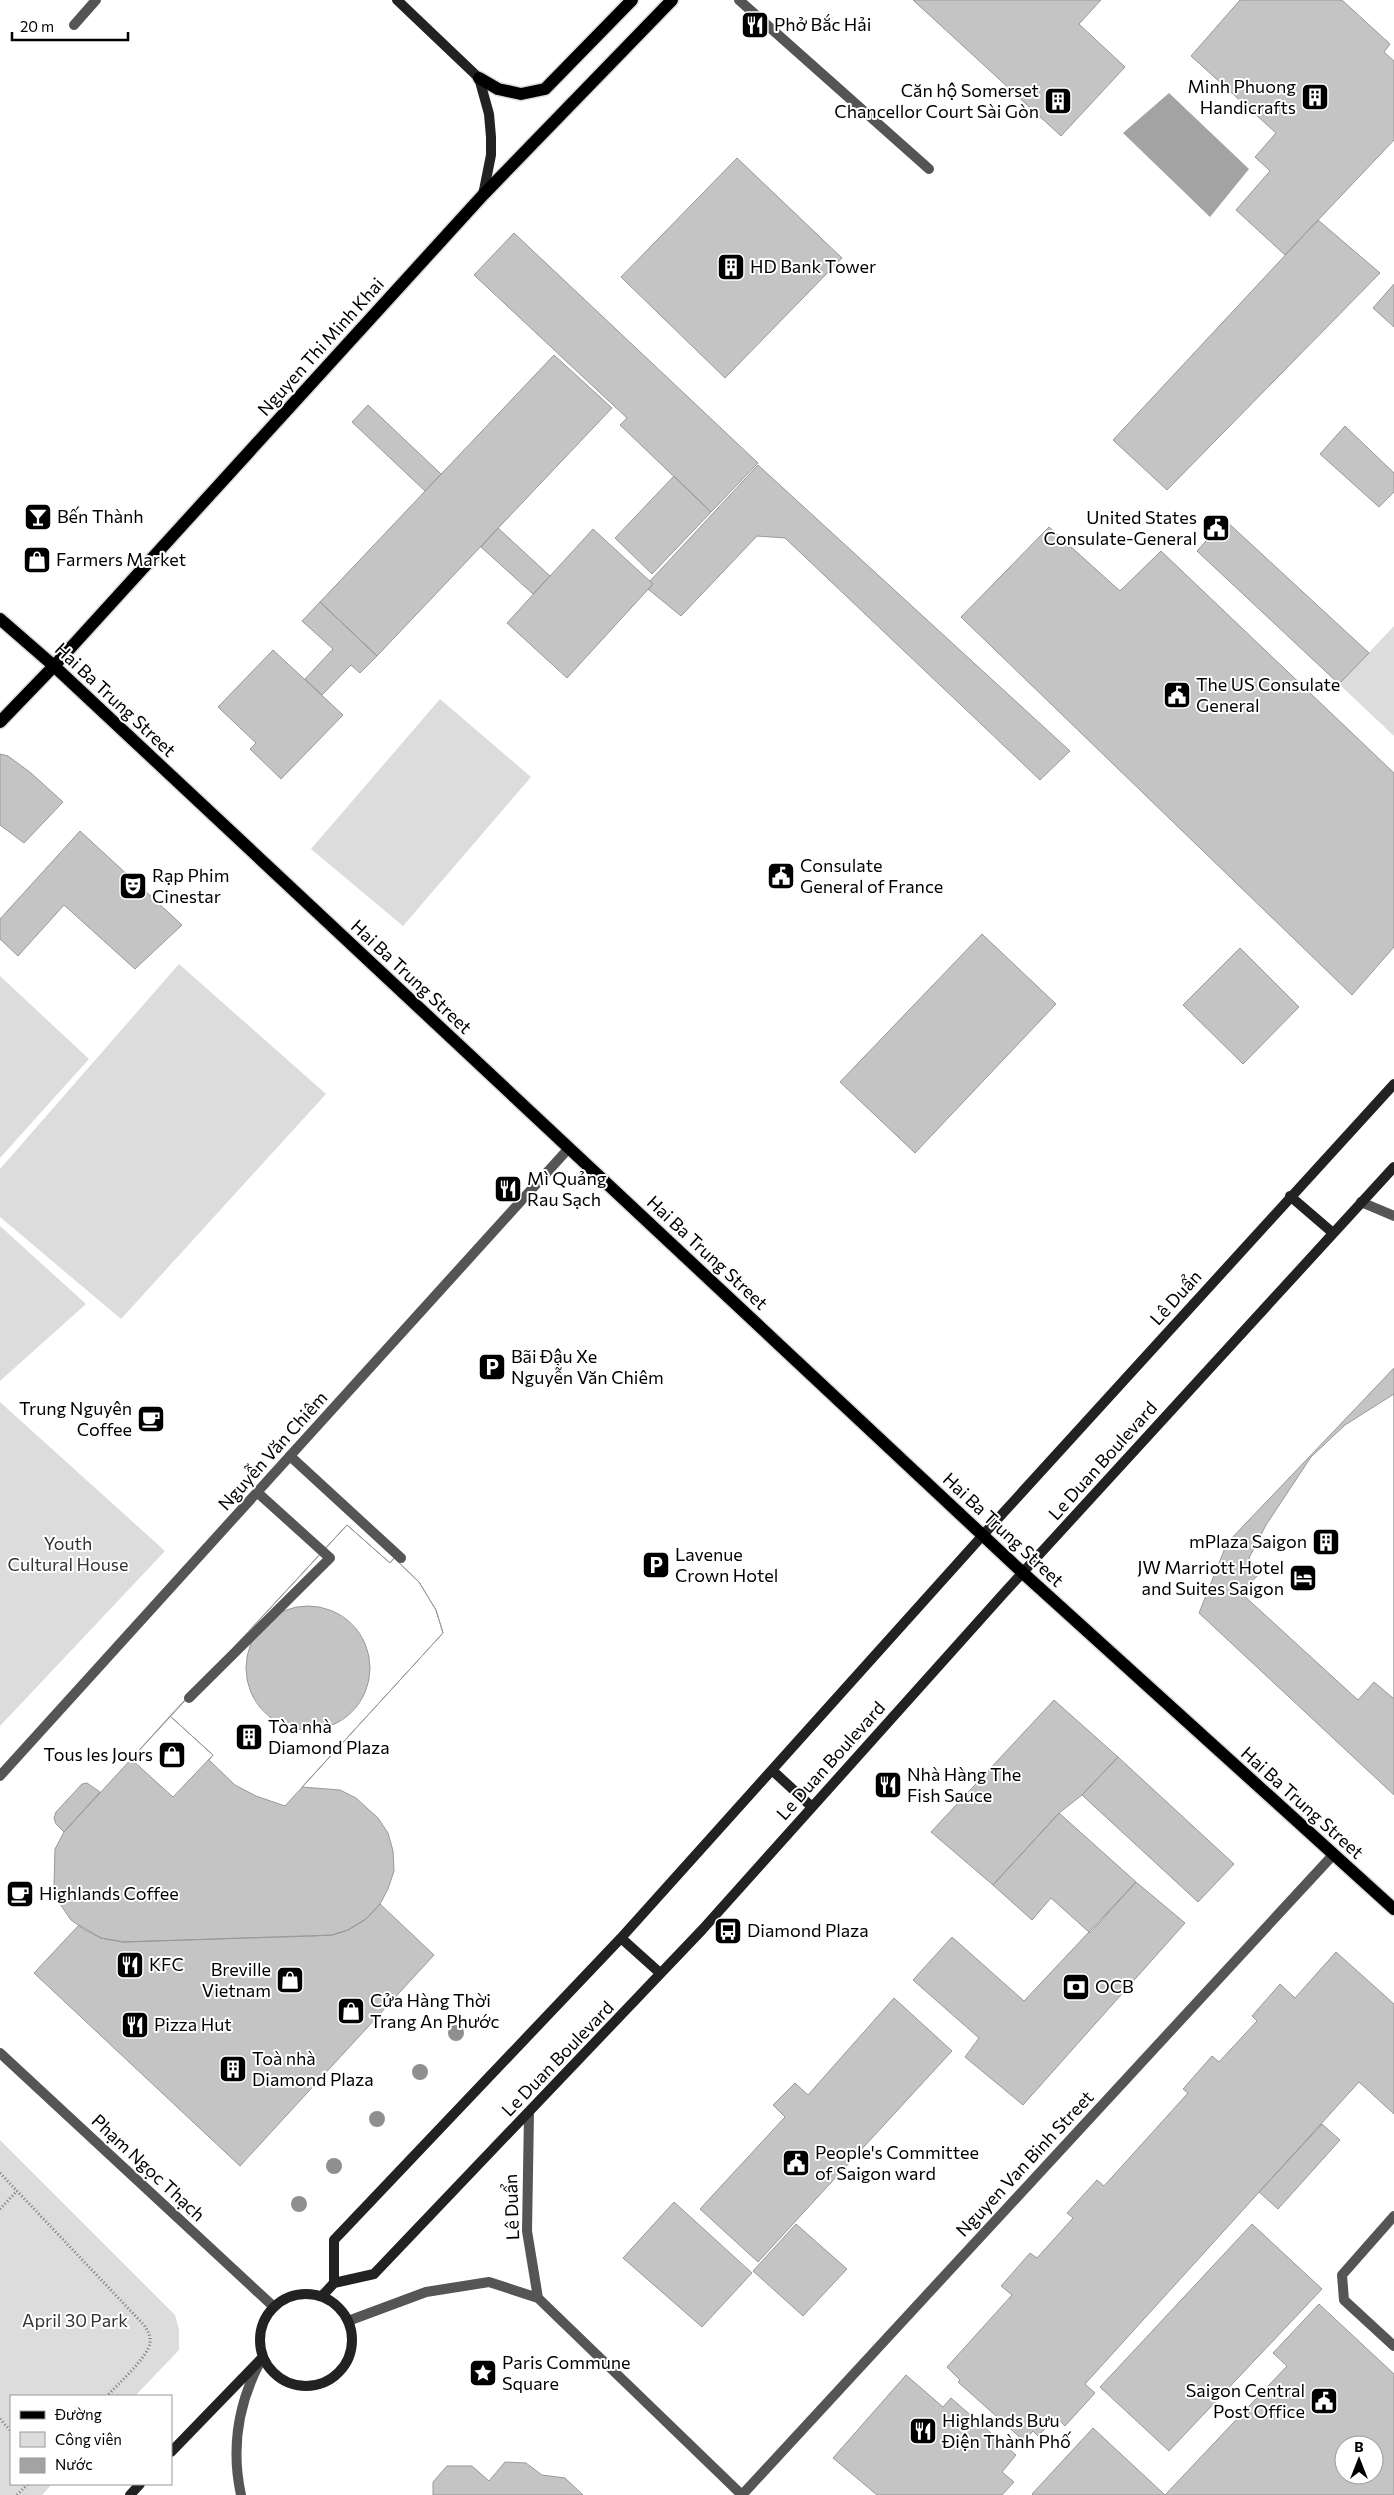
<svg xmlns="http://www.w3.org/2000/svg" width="1394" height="2495" font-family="Commissioner,sans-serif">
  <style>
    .green { fill: #dcdcdc }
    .water { fill: #a3a3a3 }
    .building { fill: #c4c4c4; stroke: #999; fill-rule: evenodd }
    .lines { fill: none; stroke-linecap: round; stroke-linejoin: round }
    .primary-casing { stroke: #dbdbdb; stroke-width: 15 }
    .path { stroke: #777; stroke-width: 3; stroke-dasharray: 1 2.5; stroke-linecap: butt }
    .service { stroke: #555; stroke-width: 10 }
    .pedestrian { stroke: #555; stroke-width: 10 }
    .minor { stroke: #555; stroke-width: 10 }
    .tertiary { stroke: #555; stroke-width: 10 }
    .secondary { stroke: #222; stroke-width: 10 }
    .primary { stroke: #000; stroke-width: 12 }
    .tree { fill: #8f8f8f }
    .labels { text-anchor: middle; stroke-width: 4; stroke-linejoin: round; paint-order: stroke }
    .poi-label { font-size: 18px; fill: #000; stroke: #fff; text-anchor: start }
    .street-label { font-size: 18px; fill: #000; stroke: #fff }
    .park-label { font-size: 18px; fill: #333; stroke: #fff }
  </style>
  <rect width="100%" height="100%" fill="#fff"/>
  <path class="green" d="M1394 626V736L1339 684Z
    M440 699 531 777 403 926 311 849Z
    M179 964 326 1094 121 1319 0 1217V1169Z
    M0 976 89 1059 0 1158Z
    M0 1226 86 1304 0 1381Z
    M0 1402 165 1551 0 1726Z
    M0 2140 175 2315 179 2329V2350L135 2396H11V2484H52L42 2495H0Z"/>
  <path class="water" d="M1169 93 1249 169 1210 217 1123 133Z"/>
  <path class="building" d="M913 0H1101L1079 24 1125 67 1061 136Z
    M1240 0H1342L1390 44 1384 52 1394 61V140L1285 255 1236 210 1270 171 1255 157 1276 133 1191 56Z
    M737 158 842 258 725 378 621 277Z
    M1318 220 1380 273 1167 490 1113 440Z
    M514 233 758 463 711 512 620 425 627 418 474 275Z
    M1394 284V327L1373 308Z
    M554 355 612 408 377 656 320 602Z
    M368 405 441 474 425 491 352 422Z
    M1345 426 1394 473V492L1379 507 1320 454Z
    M758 465 1070 751 1040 780 785 538 757 536 681 616 648 589 653 584 650 581Z
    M674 476 711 512 652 574 615 538Z
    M1225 520 1369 653 1339 684 1197 551Z
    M1049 527 1120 591 1161 551 1394 773V947L1352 995 961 617Z
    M498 528 550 576 533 594 481 547Z
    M593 529 653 584 567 678 507 623Z
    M320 602 377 656 360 673 351 665 322 695 305 679 333 649 302 621Z
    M273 650 343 715 281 779 250 749 256 743 218 707Z
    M0 754 8 756 31 773 63 802 24 843 0 825Z
    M80 831 182 925 135 969 64 905 18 956 0 939V919Z
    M982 934 1056 1004 915 1153 840 1082Z
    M1240 948 1299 1007 1243 1064 1183 1005Z
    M1394 1368V1795L1199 1613 1227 1543Z
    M1394 1394V1697L1393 1698 1374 1682 1358 1700 1241 1593 1259 1574 1249 1558 1266 1525 1311 1457 1345 1425Z
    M347 1525 390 1563 394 1558 419 1582 436 1610 443 1633 302 1787 340 1790 356 1798 378 1818 388 1833 393 1851 394 1871 388 1889 380 1904 366 1919 348 1930 332 1935 123 1942 101 1938 85 1930 71 1920 60 1904 54 1886 55 1849 64 1832Z
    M347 1525 390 1563 394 1558 419 1582 436 1610 443 1633 285 1806 256 1796 235 1785 209 1760 213 1755 170 1716Z
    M246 1668a62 62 0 1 1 124 0a62 62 0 1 1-124 0Z
    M1054 1700 1118 1757 1082 1795 1059 1813 993 1885 931 1832Z
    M170 1716 213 1755 173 1797 131 1759Z
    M1118 1757 1234 1864 1198 1902 1082 1795Z
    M87 1783 100 1792 64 1832 56 1824 54 1818 56 1812 82 1784Z
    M1059 1813 1136 1882 1090 1933 1051 1898 1032 1920 993 1885Z
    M1136 1882 1185 1923 1023 2105 965 2057 979 2038 913 1980 952 1937 1024 2001Z
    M380 1904 434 1955 240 2166 34 1973 79 1925 101 1938 123 1942 314 1936 332 1935 348 1930 366 1919Z
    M1336 1952 1394 2004V2114L1359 2082 1085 2384 1095 2393 1065 2426 1056 2417 1038 2436 1033 2431 1024 2441 958 2382 960 2380 947 2367 1012 2295 1001 2286 1030 2253 1037 2258 1073 2218 1067 2213 1097 2180 1104 2186 1188 2093 1183 2089 1212 2056 1219 2062 1257 2021 1252 2016 1280 1984 1295 1998Z
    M894 1998 952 2051 758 2262 700 2209 785 2117 773 2105 795 2083 808 2095Z
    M1322 2124 1340 2140 1278 2209 1259 2192Z
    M674 2202 752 2273 702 2327 623 2258Z
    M796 2224 847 2269 803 2316 753 2271Z
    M1252 2224 1322 2289 1169 2451 1100 2387Z
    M1319 2304 1394 2374V2495H1033L1032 2494 1093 2428 1165 2495 1287 2366 1273 2353ZM1344 2445H1374V2475H1344Z
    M906 2375 943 2407 951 2398 1016 2455 1002 2472 1014 2482 1002 2495H877L833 2458Z
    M505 2462 526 2463 542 2475 565 2478 583 2495H433V2482L447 2466H472L489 2481Z"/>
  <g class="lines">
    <g class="primary-casing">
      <path id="primary" d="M479 78 498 89 521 94 545 89 632 0
        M0 619 54 666 1023 1573 1394 1909
        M0 722 54 666 483 195 672 0"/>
    </g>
    <path class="path" d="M0 2173 144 2325C148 2331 151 2336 150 2343 148 2357 117 2385 107 2396
      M0 2209 17 2191
      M0 2419 11 2431
      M17 2495 28 2484"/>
    <path class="service" d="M739 0 929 169
      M74 25 96 0
      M1361 1202 1394 1216
      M290 1456 401 1558
      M189 1698 330 1558 258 1493
      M1394 2216 1342 2275 1344 2300 1394 2346"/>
    <path class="pedestrian" d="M742 2495 1333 1855"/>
    <path class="minor" d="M0 1776 569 1148"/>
    <path class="tertiary" d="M0 2053 274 2307
      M529 2113 527 2231 538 2298
      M348 2321 426 2292 489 2282 538 2298 742 2495
      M241 2495C231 2449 238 2404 260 2362"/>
    <path class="secondary" d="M397 0 479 78 489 114 491 137V155L483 195
      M1290 1196 1333 1233
      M773 1771 812 1807
      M621 1938 660 1973
      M334 2283V2240L621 1938 983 1535 1394 1084
      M260 2340a46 46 0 1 1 92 0a46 46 0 1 1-92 0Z
      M322 2296 334 2283 374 2274 702 1930 1004 1593 1394 1167
      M171 2452 263 2357
      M130 2495 140 2484"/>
    <use href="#primary" class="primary"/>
  </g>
  <g class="tree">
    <circle cx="456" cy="2033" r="8"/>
    <circle cx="420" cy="2072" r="8"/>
    <circle cx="377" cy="2119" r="8"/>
    <circle cx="334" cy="2166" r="8"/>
    <circle cx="299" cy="2204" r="8"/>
  </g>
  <defs>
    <g id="restaurant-square" transform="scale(1.4375)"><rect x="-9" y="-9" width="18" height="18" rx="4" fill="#000" stroke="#fff"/><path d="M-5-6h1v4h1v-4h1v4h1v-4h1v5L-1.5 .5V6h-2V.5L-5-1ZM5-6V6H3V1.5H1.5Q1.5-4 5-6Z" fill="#fff"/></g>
    <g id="building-square" transform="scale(1.4375)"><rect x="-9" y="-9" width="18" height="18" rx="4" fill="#000" stroke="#fff"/><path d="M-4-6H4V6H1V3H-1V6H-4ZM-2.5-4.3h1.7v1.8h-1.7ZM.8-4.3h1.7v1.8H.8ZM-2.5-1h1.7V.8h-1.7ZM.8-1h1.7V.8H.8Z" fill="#fff"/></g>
    <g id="bar-square" transform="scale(1.4375)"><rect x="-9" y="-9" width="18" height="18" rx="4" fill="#000" stroke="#fff"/><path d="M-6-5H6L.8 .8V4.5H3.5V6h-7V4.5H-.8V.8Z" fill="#fff"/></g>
    <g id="civic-square" transform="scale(1.4375)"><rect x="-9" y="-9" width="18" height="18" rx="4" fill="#000" stroke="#fff"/><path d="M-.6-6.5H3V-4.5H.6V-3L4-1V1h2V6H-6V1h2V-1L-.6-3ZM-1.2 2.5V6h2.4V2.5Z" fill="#fff"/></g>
    <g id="shop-square" transform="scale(1.4375)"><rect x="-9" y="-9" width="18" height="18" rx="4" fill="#000" stroke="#fff"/><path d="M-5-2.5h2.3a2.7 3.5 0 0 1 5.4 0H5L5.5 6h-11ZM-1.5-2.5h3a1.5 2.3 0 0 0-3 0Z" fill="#fff"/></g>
    <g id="theatre-square" transform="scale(1.4375)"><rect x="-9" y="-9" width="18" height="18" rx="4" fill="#000" stroke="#fff"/><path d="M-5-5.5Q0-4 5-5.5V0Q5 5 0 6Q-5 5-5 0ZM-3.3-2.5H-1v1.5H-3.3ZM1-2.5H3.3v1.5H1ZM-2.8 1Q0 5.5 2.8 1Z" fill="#fff"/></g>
    <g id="parking-square" transform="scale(1.4375)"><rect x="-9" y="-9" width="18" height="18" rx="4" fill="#000" stroke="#fff"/><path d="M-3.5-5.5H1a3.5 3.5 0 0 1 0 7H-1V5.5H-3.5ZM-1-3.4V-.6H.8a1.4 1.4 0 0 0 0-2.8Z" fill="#fff"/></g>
    <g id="cafe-square" transform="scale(1.4375)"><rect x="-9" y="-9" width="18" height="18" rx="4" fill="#000" stroke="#fff"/><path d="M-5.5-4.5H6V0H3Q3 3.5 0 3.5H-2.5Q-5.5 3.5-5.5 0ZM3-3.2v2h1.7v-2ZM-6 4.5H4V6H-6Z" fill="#fff"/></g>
    <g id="hotel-square" transform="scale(1.4375)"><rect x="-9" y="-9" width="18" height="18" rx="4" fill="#000" stroke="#fff"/><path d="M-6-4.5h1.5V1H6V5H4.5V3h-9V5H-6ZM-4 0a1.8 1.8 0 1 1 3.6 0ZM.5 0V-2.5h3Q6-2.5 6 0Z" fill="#fff"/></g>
    <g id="bus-square" transform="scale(1.4375)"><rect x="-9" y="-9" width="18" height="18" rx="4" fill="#000" stroke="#fff"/><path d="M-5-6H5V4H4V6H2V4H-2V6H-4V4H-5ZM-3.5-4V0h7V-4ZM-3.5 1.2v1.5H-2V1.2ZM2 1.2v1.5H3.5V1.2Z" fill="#fff"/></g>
    <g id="bank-square" transform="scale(1.4375)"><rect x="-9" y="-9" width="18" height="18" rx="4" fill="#000" stroke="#fff"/><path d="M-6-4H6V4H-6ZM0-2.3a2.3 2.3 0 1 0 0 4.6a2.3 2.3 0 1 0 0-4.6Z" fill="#fff"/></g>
    <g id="sight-square" transform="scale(1.4375)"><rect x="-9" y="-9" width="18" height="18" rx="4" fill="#000" stroke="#fff"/><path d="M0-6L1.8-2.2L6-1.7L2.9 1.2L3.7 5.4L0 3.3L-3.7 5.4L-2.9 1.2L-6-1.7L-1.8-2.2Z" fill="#fff"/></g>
  </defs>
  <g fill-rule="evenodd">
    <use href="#restaurant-square" x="755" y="25"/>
    <use href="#building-square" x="1315" y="97"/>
    <use href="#building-square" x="1058" y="101"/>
    <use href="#building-square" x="731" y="267"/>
    <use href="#bar-square" x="38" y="517"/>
    <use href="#civic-square" x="1216" y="528"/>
    <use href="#shop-square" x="37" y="560"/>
    <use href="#civic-square" x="1177" y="695"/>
    <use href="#civic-square" x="781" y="876"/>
    <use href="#theatre-square" x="133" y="886"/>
    <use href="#restaurant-square" x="508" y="1189"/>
    <use href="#parking-square" x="492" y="1367"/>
    <use href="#cafe-square" x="151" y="1419"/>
    <use href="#building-square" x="1326" y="1542"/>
    <use href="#parking-square" x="656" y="1565"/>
    <use href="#hotel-square" x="1303" y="1578"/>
    <use href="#building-square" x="249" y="1737"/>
    <use href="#shop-square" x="172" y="1755"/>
    <use href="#restaurant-square" x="888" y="1785"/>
    <use href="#cafe-square" x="20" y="1894"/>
    <use href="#bus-square" x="728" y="1931"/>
    <use href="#restaurant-square" x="130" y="1965"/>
    <use href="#shop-square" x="290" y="1980"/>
    <use href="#bank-square" x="1076" y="1987"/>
    <use href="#shop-square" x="351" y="2011"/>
    <use href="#restaurant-square" x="135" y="2025"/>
    <use href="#building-square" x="233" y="2069"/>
    <use href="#civic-square" x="796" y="2163"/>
    <use href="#sight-square" x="483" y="2373"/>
    <use href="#civic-square" x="1324" y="2401"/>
    <use href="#restaurant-square" x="923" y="2431"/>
  </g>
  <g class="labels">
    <g class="poi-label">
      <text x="774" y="31">Phở Bắc Hải</text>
      <text x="1296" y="93" text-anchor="end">Minh Phuong<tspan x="1296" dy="21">Handicrafts</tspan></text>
      <text x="1039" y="97" text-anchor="end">Căn hộ Somerset<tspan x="1039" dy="21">Chancellor Court Sài Gòn</tspan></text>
      <text x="750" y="273">HD Bank Tower</text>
      <text x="57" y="523">Bến Thành</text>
      <text x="1197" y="524" text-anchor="end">United States<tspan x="1197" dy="21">Consulate-General</tspan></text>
      <text x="56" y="566">Farmers Market</text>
      <text x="1196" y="691">The US Consulate<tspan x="1196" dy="21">General</tspan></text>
      <text x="800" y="872">Consulate<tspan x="800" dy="21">General of France</tspan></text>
      <text x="152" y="882">Rạp Phim<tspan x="152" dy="21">Cinestar</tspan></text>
      <text x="527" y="1185">Mì Quảng<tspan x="527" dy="21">Rau Sạch</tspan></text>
      <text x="511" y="1363">Bãi Đậu Xe<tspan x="511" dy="21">Nguyễn Văn Chiêm</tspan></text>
      <text x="132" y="1415" text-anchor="end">Trung Nguyên<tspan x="132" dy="21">Coffee</tspan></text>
      <text x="1307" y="1548" text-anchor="end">mPlaza Saigon</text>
      <text x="675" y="1561">Lavenue<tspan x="675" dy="21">Crown Hotel</tspan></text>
      <text x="1284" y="1574" text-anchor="end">JW Marriott Hotel<tspan x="1284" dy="21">and Suites Saigon</tspan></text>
      <text x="268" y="1733">Tòa nhà<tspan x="268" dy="21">Diamond Plaza</tspan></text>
      <text x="153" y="1761" text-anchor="end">Tous les Jours</text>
      <text x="907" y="1781">Nhà Hàng The<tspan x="907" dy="21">Fish Sauce</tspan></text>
      <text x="39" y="1900">Highlands Coffee</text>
      <text x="747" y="1937">Diamond Plaza</text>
      <text x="149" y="1971">KFC</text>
      <text x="271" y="1976" text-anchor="end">Breville<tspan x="271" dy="21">Vietnam</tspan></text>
      <text x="1095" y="1993">OCB</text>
      <text x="370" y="2007">Cửa Hàng Thời<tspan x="370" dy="21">Trang An Phước</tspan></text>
      <text x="154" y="2031">Pizza Hut</text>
      <text x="252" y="2065">Toà nhà<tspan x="252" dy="21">Diamond Plaza</tspan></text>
      <text x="815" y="2159">People's Committee<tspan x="815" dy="21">of Saigon ward</tspan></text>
      <text x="502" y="2369">Paris Commune<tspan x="502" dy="21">Square</tspan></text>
      <text x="1305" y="2397" text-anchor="end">Saigon Central<tspan x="1305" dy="21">Post Office</tspan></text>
      <text x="942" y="2427">Highlands Bưu<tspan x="942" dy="21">Điện Thành Phố</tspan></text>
    </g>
    <g class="street-label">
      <text transform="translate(321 347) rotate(-48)" y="6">Nguyen Thi Minh Khai</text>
      <text transform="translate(115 700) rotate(43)" y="6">Hai Ba Trung Street</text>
      <text transform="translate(411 977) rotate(43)" y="6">Hai Ba Trung Street</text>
      <text transform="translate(707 1253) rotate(43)" y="6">Hai Ba Trung Street</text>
      <text transform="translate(1176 1298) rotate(-48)" y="6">Lê Duẩn</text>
      <text transform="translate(273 1451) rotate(-48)" y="6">Nguyễn Văn Chiêm</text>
      <text transform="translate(1103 1461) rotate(-48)" y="6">Le Duan Boulevard</text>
      <text transform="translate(1003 1530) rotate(43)" y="6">Hai Ba Trung Street</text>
      <text transform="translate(831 1761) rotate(-48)" y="6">Le Duan Boulevard</text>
      <text transform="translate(1302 1803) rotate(42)" y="6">Hai Ba Trung Street</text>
      <text transform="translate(558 2059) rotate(-46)" y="6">Le Duan Boulevard</text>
      <text transform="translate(1025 2164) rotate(-47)" y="6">Nguyen Van Binh Street</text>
      <text transform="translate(148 2168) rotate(43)" y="6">Phạm Ngọc Thạch</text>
      <text transform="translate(512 2207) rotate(-92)" y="6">Lê Duẩn</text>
    </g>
    <g class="park-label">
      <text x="68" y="1550">Youth<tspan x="68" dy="21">Cultural House</tspan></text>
      <text x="75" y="2327">April 30 Park</text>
    </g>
  </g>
  <rect x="10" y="2395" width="162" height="90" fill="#ffffff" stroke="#999999"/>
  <rect x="20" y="2411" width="25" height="8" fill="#000000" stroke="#999999"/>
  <text x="55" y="2420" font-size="15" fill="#000000">Đường</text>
  <rect x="20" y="2432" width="25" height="15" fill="#dcdcdc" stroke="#999999"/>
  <text x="55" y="2445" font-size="15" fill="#000000">Công viên</text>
  <rect x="20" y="2458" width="25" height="15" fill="#a3a3a3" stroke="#999999"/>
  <text x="55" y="2470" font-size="15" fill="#000000">Nước</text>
  <g transform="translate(1359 2460)"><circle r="24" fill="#ffffff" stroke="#999999"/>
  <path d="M0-4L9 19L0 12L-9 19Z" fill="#000000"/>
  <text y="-8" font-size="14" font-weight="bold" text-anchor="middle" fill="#000000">B</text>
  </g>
  <path d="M12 32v8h116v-8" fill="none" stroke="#000000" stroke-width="2.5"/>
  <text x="20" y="32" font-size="15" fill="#000000" stroke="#ffffff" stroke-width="4" paint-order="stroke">20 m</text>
</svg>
